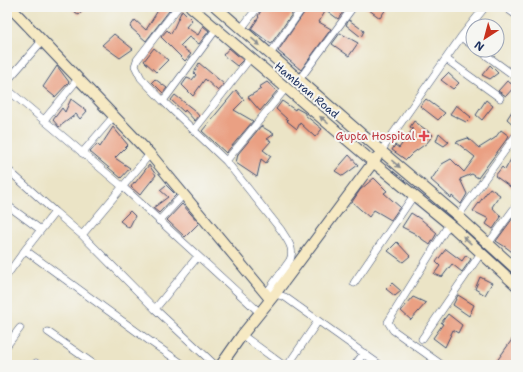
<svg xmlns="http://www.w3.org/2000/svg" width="523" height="372" font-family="'Shantell Sans',sans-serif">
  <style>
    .building { fill: #eaa083 }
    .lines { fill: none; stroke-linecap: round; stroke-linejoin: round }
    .street-casing { stroke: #3a4a6e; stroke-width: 8 }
    .secondary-casing { stroke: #3a4a6e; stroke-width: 12 }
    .street { stroke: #fff; stroke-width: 7 }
    .secondary { stroke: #f6e9c3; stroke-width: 10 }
    .oneway { fill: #888c90 }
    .health-dot { fill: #e0444e; stroke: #f6f6f2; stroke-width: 1.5 }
    .labels { text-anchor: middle; stroke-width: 4; stroke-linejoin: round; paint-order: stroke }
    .street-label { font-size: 11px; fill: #1b2f5e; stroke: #f6f6f2 }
    .health-label { font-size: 11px; fill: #be3a42; stroke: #f6f6f2; text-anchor: end }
  </style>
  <rect width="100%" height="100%" fill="#f6f6f2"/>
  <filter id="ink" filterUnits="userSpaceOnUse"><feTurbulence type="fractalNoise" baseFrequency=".025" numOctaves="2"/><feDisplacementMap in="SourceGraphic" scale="8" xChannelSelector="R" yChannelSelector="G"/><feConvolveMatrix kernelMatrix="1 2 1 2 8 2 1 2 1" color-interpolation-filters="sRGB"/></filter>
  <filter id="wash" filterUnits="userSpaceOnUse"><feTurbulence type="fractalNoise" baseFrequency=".012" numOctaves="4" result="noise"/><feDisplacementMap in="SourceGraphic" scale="16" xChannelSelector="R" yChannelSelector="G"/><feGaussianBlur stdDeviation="0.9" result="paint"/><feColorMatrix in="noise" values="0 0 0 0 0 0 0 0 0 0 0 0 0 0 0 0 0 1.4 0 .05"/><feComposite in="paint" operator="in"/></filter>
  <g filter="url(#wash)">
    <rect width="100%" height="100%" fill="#ebe4c6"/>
    <g id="blocks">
      <path class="building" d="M69 7H86L79 15Z
        M160 7H172L146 41 130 27 135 20 146 30Z
        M263 7H297L271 44 251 29 259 17 258 16Z
        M308 7H337L343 12 338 19 326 10 319 22 331 29 301 70 278 51Z
        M365 7H383L386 9 380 18Z
        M182 10 192 20 186 27 198 35 203 26 209 31 199 44 189 37 180 46 191 54 185 61 161 37 167 30 171 34Z
        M349 20 364 31 361 37 346 25Z
        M340 33 358 43 349 56 332 44Z
        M114 34 133 49 120 58 102 45Z
        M154 48 168 60 156 72 144 61Z
        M229 48 243 60 237 66 223 55Z
        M199 63 224 84 218 91 205 79 193 96 182 85 187 78 192 80 196 75 194 73Z
        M490 65 498 73 490 79 482 75Z
        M57 66 69 82 55 97 43 87Z
        M448 73 459 83 453 89 441 80Z
        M155 79 167 88 163 93 152 82Z
        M507 81 515 86 506 96 498 91Z
        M267 82 277 91 260 111 248 97 261 89 259 87Z
        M236 90 244 100 234 110 253 121 226 153 202 131Z
        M175 95 194 110 199 116 195 121 185 110 184 112 171 100Z
        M71 99 87 111 80 119 76 114 59 127 53 120 62 108 65 112Z
        M426 99 445 113 438 120 420 106Z
        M486 100 493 106 482 120 476 115Z
        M282 101 295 110 296 108 305 113V115L322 129 315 137 300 123 297 129 287 121 288 120 276 109Z
        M456 105 471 117 466 122 450 114Z
        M516 105V127L507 119Z
        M414 121 433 135 427 143 413 153 406 160 392 150 395 145 399 148 413 129 410 127Z
        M261 126 274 134 267 139 271 141 263 150 271 156 266 163 261 159 257 177 236 163 238 154Z
        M113 127 128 145 115 158 130 168 121 178 90 152 97 144 100 147Z
        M501 130 509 136 478 178 472 174 460 179 467 194 461 204 452 196 451 198 439 187 431 180 442 164 451 159 464 172 475 157 456 142 468 138 479 148 495 138Z
        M439 133 449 142 444 146 436 141Z
        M516 150V191L495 176 502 167 505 170Z
        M349 155 358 165 343 176 335 171Z
        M149 165 156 175 140 195 131 187 134 182 135 183Z
        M374 178 387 191 384 193 400 207 391 220 374 210 369 217 352 202 360 190Z
        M166 185 176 195 159 213 153 208 168 197 160 190Z
        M490 188 500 195 492 207 501 217 493 229 486 224 489 219 473 211Z
        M182 204 199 223 185 237 167 220Z
        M130 211 135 216 129 228 120 221Z
        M411 213 422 220 437 233 430 245 414 233 402 227Z
        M516 214V255L507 248 496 241Z
        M397 242 410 256 403 262 388 251Z
        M446 249 462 261 466 255 471 259 462 272 452 264 442 277 434 274 440 266 436 262Z
        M480 277 492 283 485 295 475 289Z
        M392 283 401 291 395 296 386 289Z
        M458 295 474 305 469 316 453 305Z
        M413 297 426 303 411 320 401 311Z
        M448 314 462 325 458 333 453 330 445 347 433 338 443 324 441 323Z
        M516 334V365H494Z"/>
    </g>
  </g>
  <g filter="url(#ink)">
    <use href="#blocks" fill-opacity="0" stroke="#3a4a6e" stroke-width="1"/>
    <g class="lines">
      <g class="street-casing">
        <path id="street" d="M178 7 137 60 135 66 141 78 163 101 226 161 281 230C287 240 295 248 290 260L266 294
          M505 7 516 15
          M241 29 258 7
          M461 37 473 46
          M479 50 516 77
          M270 54 303 7
          M446 59 500 98
          M299 80 353 7
          M7 81 42 41
          M7 89 123 187 259 312
          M163 101 217 28
          M44 120 78 79
          M194 130 251 57
          M381 151 461 37 485 7
          M82 153 114 116
          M226 161 286 88
          M7 169 55 212 25 250 151 342 184 365
          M7 205 41 230
          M55 212 82 235 155 309 215 365
          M458 216 516 135
          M159 221 184 194
          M82 235 150 154
          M488 244 516 206
          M7 275 25 250
          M354 283 414 195
          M275 294 285 297 380 365
          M155 309 198 256
          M48 332 95 365
          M242 335 283 365
          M422 339 481 253
          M7 345 20 328
          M34 365 36 363
          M288 365 318 321
          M355 365 364 353
          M442 365 393 330 388 322 449 224"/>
      </g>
      <g class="secondary-casing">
        <path id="secondary" d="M10 7 150 154 270 299
          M191 7 373 162 455 229 516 285
          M216 7 381 151 458 216 516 269
          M221 365 242 335 275 294 377 157"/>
      </g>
      <use href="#street" class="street"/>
      <use href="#secondary" class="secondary"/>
    </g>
    <defs><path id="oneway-solid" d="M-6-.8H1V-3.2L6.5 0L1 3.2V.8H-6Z"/></defs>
    <g class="oneway">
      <use href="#oneway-solid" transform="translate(256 42) rotate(41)"/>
      <use href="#oneway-solid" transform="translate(324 120) rotate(-140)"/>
      <use href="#oneway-solid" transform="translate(396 164) rotate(40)"/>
      <use href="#oneway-solid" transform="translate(467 240) rotate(-137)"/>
    </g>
  </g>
  <path class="health-dot" d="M422 130h4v4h4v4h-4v4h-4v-4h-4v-4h4z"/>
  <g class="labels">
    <g class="street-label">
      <text transform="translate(307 90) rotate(40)" y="4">Hambran Road</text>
    </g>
    <g class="health-label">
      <text x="415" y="140">Gupta Hospital</text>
    </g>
  </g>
  <rect width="523" height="372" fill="none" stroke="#f6f6f2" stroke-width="24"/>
  <g transform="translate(485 38) rotate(216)"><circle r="19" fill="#f6f6f2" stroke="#9ea6b7"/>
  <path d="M0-3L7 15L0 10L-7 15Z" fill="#c8321e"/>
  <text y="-6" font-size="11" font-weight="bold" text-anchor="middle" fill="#1b2f5e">N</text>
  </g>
</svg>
